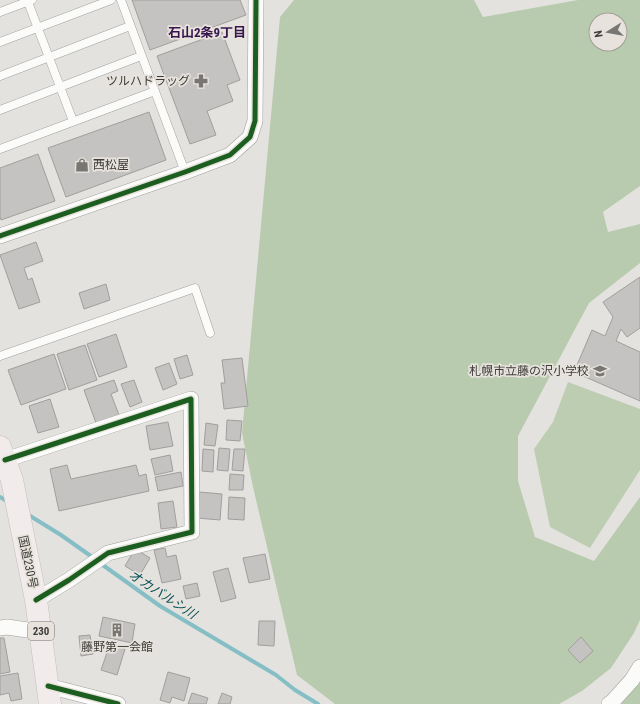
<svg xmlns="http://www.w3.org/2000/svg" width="640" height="704" font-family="'Roboto Condensed','Noto Sans JP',sans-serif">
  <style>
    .green { fill: #bccdb1 }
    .forest { fill: #b9cbae; fill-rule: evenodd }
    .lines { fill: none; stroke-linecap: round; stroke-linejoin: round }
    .stream { stroke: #86bec6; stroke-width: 4 }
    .building { fill: #c5c3c1; stroke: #a19f9d }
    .lane-casing { stroke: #a1a09e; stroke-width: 9 }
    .street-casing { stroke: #a1a09e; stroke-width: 16 }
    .highway-casing { stroke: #c4bdbb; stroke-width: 23 }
    .lane { stroke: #fbfbfa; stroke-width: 8 }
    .street { stroke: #fbfbfa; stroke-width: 15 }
    .highway { stroke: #f2ebeb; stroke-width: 22 }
    .cycleway-casing { stroke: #e7e3dc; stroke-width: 8 }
    .cycleway { stroke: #1b5e20; stroke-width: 5 }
    .labels { text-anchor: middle; stroke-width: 3.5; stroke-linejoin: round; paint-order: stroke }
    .shield { fill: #e7e3dc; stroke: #706e6a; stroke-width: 1 }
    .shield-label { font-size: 11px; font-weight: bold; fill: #3d3c39 }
    .poi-label { font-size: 12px; fill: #3d3c39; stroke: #e7e3dc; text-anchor: end }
    .street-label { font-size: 12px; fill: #3d3c39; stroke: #e7e3dc }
    .neighbourhood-label { font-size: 13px; font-weight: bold; fill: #37164e; stroke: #e7e3dc }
    .water-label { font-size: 13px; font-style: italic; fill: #03505a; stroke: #e7e3dc }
  </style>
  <rect width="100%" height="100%" fill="#e4e2df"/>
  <path class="green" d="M568 382 640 409V470L590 548 550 527 534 449 553 422Z"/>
  <path class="forest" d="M294 0H474L483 17 578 0H640V186L603 212 608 232 640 224V263L589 303 518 436V481L535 537 594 561 640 497V620L634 633 611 668 582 691 559 704H335L297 675 253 487 242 433 280 17ZM596 20H620V44H596Z
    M640 661V704H616Z"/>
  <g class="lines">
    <path class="stream" d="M0 497 8 502
      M27 514 61 535 95 559
      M100 563 160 606 276 675 295 690 318 704"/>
  </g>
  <path class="building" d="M132 0H240L246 15 150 50Z
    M222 32 240 80 227 85 233 101 207 111 216 135 190 144 157 56Z
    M149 112 166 160 66 197 48 148Z
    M38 154 55 201 1 220 0 217V168Z
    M36 242 43 261 24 268 28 280 32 278 40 302 19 309 0 255Z
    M640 277V328L627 337 621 329 616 341 640 352V401L574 372 592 330 605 336 613 317 603 302Z
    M106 284 110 300 84 309 79 293Z
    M116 334 127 367 99 377 87 344Z
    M85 345 97 380 69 390 57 354Z
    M54 354 66 389 21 405 8 370Z
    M187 355 193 375 180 379 174 359Z
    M242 358 248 406 224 409 221 383H225L222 360Z
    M169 363 177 384 163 390 155 368Z
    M114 380 118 391 111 394 119 415 96 423 84 390Z
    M134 380 142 402 130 407 121 384Z
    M50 399 59 427 38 433 29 406Z
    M227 420 242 421 240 441 226 440Z
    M168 422 173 446 150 450 146 426Z
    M206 423 218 425 215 446 204 445Z
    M219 448 230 449 228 471 217 470Z
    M203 449 214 450 213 472 202 471Z
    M234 449H245L243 471 232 470Z
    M170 455 173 471 155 475 151 459Z
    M67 465 71 479 136 465 139 476 146 474 149 491 59 511 50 469Z
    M181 472 183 486 158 491 155 477Z
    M230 474 244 475 243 490H229Z
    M199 492 222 494 220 520 197 518Z
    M229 497 245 498 244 520 228 519Z
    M173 501 177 527 161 529 158 503Z
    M165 548 167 557 176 555 181 579 162 583 154 550Z
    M135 549 150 558 140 575 125 566Z
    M265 554 270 579 249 583 243 558Z
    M228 568 236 598 221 602 213 572Z
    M197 583 200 596 186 599 183 586Z
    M103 617 135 624 132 643 99 636Z
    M259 621H275L274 646 258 645Z
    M90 635 93 654 81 656 79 636Z
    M581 637 593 651 580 663 568 650Z
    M0 638H4L10 672 0 674Z
    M110 644 125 649 117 675 101 670Z
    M168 672 190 678 184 701 172 697 170 703 160 700Z
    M18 673 22 699 11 701 9 693 0 695V676Z
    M192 693 208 698 206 704H188Z
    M222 693 232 697 230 704H218Z"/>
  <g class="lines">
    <g class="lane-casing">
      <path id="lane" d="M121 0 185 172
        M28 2 73 121
        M0 12 32 0
        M0 42 111 0
        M0 76 130 26
        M0 110 141 56
        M0 149 155 91
        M0 356 195 288 210 333"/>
    </g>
    <g class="street-casing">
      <path id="street" d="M0 236 185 172 230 155 250 137 255 121 256 0
        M5 460 191 399 192 532 108 553 69 580 36 600
        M0 628 7 627 41 632
        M48 686 118 704
        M609 704 612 702 632 680 640 667"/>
    </g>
    <g class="highway-casing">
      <path id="highway" d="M0 447 12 480 36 600 50 704"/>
    </g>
    <use href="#lane" class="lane"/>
    <use href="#street" class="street"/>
    <use href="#highway" class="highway"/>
    <g class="cycleway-casing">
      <path id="cycleway" d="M0 236 185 172 230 155 250 137 255 121 256 0
        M5 460 191 399 192 532 108 553 69 580 36 600
        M48 686 118 704"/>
    </g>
    <use href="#cycleway" class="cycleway"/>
  </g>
  <defs>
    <g id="pharmacy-bare" transform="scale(1.08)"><path d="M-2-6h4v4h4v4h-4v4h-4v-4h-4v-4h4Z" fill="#777673" stroke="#e7e3dc" stroke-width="2.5" paint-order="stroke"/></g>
    <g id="shop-bare" transform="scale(1.08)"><path d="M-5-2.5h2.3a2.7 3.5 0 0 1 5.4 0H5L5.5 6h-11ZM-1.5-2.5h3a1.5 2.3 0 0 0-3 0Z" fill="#777673" stroke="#e7e3dc" stroke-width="2.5" paint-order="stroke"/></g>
    <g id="school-bare" transform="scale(1.08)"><path d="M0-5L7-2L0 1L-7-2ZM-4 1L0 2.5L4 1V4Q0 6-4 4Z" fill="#777673" stroke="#e7e3dc" stroke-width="2.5" paint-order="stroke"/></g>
    <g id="building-bare" transform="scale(1.08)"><path d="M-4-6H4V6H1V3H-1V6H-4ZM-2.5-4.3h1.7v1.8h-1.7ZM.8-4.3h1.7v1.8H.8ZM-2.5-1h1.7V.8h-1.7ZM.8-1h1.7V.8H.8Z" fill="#777673" stroke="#e7e3dc" stroke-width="2.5" paint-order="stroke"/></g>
  </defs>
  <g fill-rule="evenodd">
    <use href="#pharmacy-bare" x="201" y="81"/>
    <use href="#shop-bare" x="82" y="165"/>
    <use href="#school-bare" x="600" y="371"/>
    <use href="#building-bare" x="117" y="630"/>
  </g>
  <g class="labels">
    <rect class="shield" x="28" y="622" width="26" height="18" rx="3"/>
    <g class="shield-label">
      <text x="41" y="635">230</text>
    </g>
    <g class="poi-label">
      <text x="190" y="85">ツルハドラッグ</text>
      <text x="93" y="169" text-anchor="start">西松屋</text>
      <text x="589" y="375">札幌市立藤の沢小学校</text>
      <text x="117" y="651" text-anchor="middle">藤野第一会館</text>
    </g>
    <g class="street-label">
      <text transform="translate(28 562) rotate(78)" y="4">国道230号</text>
    </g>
    <g class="neighbourhood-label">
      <text x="207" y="37">石山2条9丁目</text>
    </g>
    <g class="water-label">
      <text transform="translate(163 594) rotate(33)" y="5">オカバルシ川</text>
    </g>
  </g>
  <g transform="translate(608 32) rotate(259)"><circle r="19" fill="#e7e3dc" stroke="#a3a09b"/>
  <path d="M0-3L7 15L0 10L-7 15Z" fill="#777673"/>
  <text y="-6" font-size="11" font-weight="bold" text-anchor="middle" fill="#3d3c39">N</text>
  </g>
</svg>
